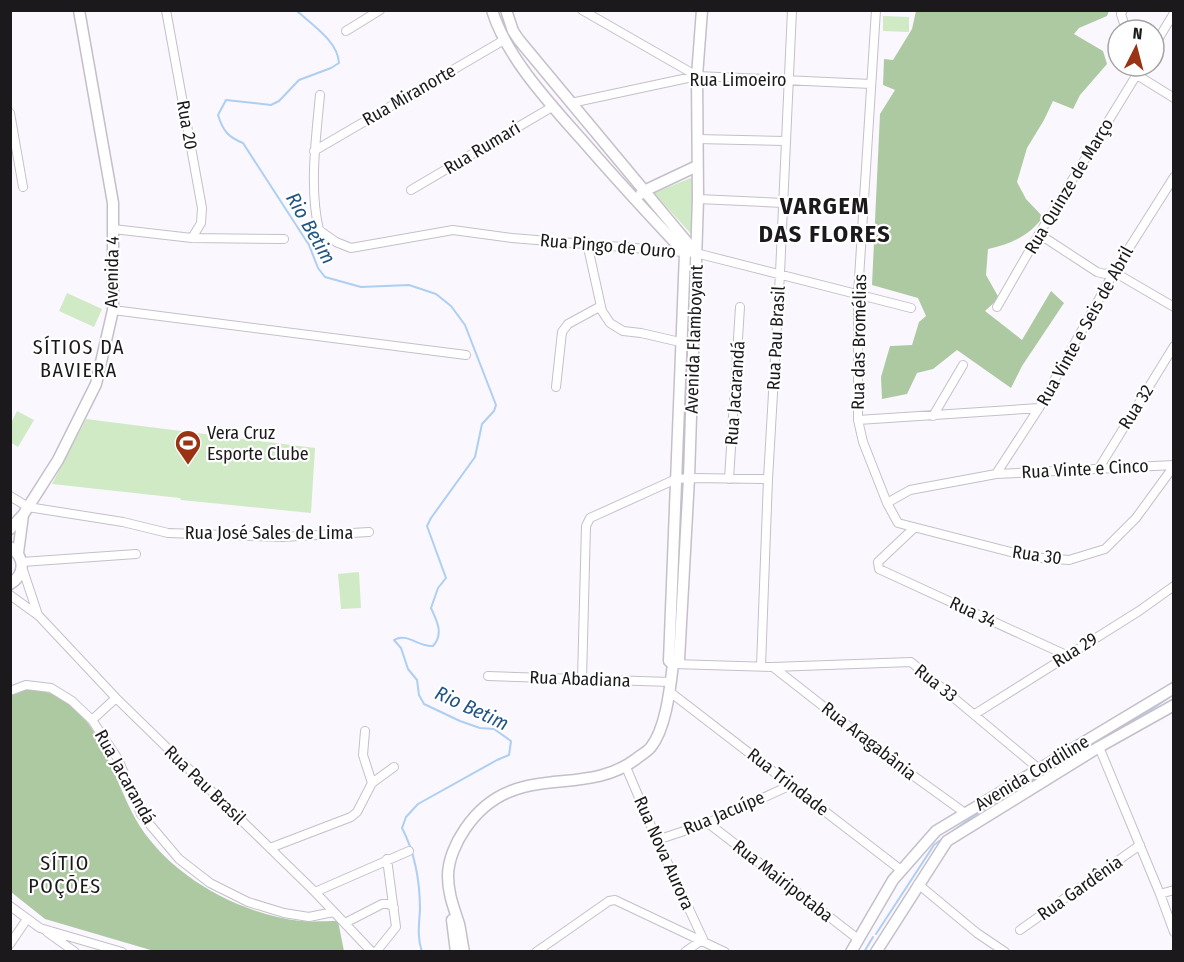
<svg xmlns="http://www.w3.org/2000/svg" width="1184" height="962" font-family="'Fira Sans Condensed',sans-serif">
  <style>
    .green { fill: #cfeac5 }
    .forest { fill: #adc9a2 }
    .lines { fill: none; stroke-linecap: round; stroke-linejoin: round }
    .stream { stroke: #accff2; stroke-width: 2 }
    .street-casing { stroke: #c5bfca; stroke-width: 10 }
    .secondary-casing { stroke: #c5bfca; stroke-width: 13 }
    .street { stroke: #fff; stroke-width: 8 }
    .secondary { stroke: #fff; stroke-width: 10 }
    .labels { text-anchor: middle; stroke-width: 4.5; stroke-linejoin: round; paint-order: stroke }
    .street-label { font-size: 18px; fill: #1b191c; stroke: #fff }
    .poi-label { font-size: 18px; fill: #1b191c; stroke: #fff; text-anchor: start }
    .water-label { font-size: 20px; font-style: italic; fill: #235582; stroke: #fff }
    .neighbourhood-label { font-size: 20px; letter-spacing: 1.5px; fill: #1b191c; stroke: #fff }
    .district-label { font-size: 24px; font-weight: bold; letter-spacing: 1.5px; fill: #1b191c; stroke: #fff }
  </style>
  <rect width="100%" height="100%" fill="#fbf7fe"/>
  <path class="green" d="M883 16 909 17V32L883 31Z
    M693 177 692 235 654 193Z
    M67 293 102 309 94 327 59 311Z
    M17 411 34 420 18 447 10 442 11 423Z
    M86 419 315 448 311 513 181 500 180 498 52 484Z
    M359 572 361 608 341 609 338 574Z"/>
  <path class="forest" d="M916 11H1109L1107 16 1079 28 1074 34 1103 51 1107 64 1080 95 1073 109 1053 101 1044 120 1027 148 1017 182 1026 199 1043 217C1029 236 1011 244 988 249L986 275 999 298 985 311 1022 340 1051 291 1064 303 1022 366 1011 388 957 350 933 369 917 373 907 394 882 399 881 377 890 346 912 345 919 322 926 316 918 298 872 285 880 114 895 90 883 85 884 59 893 60 912 29Z
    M28 688C97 696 107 767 135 818 166 874 238 914 301 921 313 922 326 921 338 921L344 951H154L45 919 11 892V695Z"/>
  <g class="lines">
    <path class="stream" d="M296 10C311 24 338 41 339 63L331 68 299 80 279 101 271 105 226 100 218 115C223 131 228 137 243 143L309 245 318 268 325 277 361 287 409 285 436 294 451 306 465 325 496 405 494 411 482 424 475 457 431 518 427 526 446 578 438 588 431 608C437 621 444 634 433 646 418 647 407 632 394 640L401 648 408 669 417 680 419 695 424 704 460 721 480 728 494 729 511 741 509 755 497 760 418 804 406 817 402 828C415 853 420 881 420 910 419 925 417 937 422 952
      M1107 735 1149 711 1174 694
      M947 835 994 802
      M876 934 934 845 942 839
      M864 952 873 937"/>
    <g class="street-casing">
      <path id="street" d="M166 10 202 208 201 223 192 238
        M582 10 697 76
        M876 10 858 294V420L863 442 887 503 898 523 1030 557 1069 560 1105 549 1136 518 1174 466
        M1123 10 1121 14 1126 30
        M346 31 380 10
        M1154 46 1174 13
        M1135 66 1137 75 1174 98
        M320 95C316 138 309 188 319 230L336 242 351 248 453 230 512 238 696 253 911 308
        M571 103 697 76 871 84
        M10 113 23 187
        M697 139 785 141
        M314 151 504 40
        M411 190 552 107
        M698 199 783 203
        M113 229 192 238 284 239
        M1039 234 1097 272 1105 274 1114 272 1174 307
        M587 243 602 311 610 323 623 331 641 333 693 345
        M997 307 1039 234 1142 66
        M113 310 466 355
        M556 387 562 332 568 324 601 306
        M933 416 963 365
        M858 420 1039 408
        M1099 468 1174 346
        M996 474 1039 408 1114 272 1174 177
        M729 479 740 307
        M10 496 28 507 123 522 168 533 282 537 369 532
        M887 503 910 490 996 474 1174 465
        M914 528 878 562 879 569 1066 655
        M22 562 136 554
        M22 567 38 615
        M10 595 39 616 116 698 315 892 372 952
        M673 664 773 667 911 662 1039 769
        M761 666 768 479 780 273 792 10
        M773 667 897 764 965 813
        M488 676 671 682
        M582 679 586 526 590 518 676 479 692 478 768 479
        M10 691 26 685 51 688 72 701 92 720 118 759 141 814 179 859 210 883 248 902 284 913 309 917 333 912
        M670 692 901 870
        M975 714 1139 611 1174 586
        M92 720 116 698
        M1099 747 1160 894 1174 932
        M626 767 657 840 703 939 685 952
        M372 783 394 767
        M708 823 858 939
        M657 840 708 823 791 785
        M270 848 351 817 357 812 372 783 363 755 365 731
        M918 884 977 933 1005 952
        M315 892 409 851
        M1160 894 1174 890
        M10 906 40 928 122 952
        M345 923 382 904H389L394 908
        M1020 930 1140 845
        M47 932 75 952
        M10 944 27 919
        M376 952 396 927 387 859
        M536 952 609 901 615 900 725 952"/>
    </g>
    <g class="secondary-casing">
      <path id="secondary" d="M492 10C506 57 551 105 583 141 616 179 650 216 685 253L669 661 673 664 679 660 689 478 698 199 697 76 702 10
        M506 10 513 31 519 40 696 253
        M641 194 644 191 697 166
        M10 529 23 515 58 460 96 384 113 310V203L79 10
        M10 547C25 557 26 574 10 584
        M18 553 23 515
        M452 920 456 952
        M464 952C462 943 461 933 459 924 454 908 448 894 448 876 448 860 456 842 465 829 513 758 582 800 636 759 641 755 647 752 651 747 666 728 670 689 673 664
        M851 952 893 880 936 831 1174 688
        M876 952 947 841 1099 747 1174 705"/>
    </g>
    <use href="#street" class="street"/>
    <use href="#secondary" class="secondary"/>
  </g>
  <defs>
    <g id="stadium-pin" transform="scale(1.35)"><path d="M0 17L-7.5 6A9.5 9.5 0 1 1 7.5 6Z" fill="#9a3214" stroke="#fff"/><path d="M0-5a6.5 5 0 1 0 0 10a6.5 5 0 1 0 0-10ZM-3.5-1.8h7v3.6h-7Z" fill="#fff"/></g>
  </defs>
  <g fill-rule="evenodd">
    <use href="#stadium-pin" x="188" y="443"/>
  </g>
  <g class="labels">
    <g class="street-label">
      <text x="738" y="86">Rua Limoeiro</text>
      <text transform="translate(409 95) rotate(-30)" y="6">Rua Miranorte</text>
      <text transform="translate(187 125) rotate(80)" y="6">Rua 20</text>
      <text transform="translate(482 148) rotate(-31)" y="6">Rua Rumari</text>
      <text transform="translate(1069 186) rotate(-59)" y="6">Rua Quinze de Março</text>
      <text transform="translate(608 246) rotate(5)" y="6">Rua Pingo de Ouro</text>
      <text transform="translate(112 272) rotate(-89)" y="6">Avenida 4</text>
      <text transform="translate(1085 326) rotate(-61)" y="6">Rua Vinte e Seis de Abril</text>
      <text transform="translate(776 338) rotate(-87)" y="6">Rua Pau Brasil</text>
      <text transform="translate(694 339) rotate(-88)" y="6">Avenida Flamboyant</text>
      <text transform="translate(859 342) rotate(-89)" y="6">Rua das Bromélias</text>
      <text transform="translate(735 393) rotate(-86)" y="6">Rua Jacarandá</text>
      <text transform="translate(1136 407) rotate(-58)" y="6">Rua 32</text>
      <text transform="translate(1085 469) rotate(-3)" y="6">Rua Vinte e Cinco</text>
      <text x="269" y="539">Rua José Sales de Lima</text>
      <text transform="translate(1037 555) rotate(8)" y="6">Rua 30</text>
      <text transform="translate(973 612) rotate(25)" y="6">Rua 34</text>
      <text transform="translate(1075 650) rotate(-32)" y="6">Rua 29</text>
      <text transform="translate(580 679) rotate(2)" y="6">Rua Abadiana</text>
      <text transform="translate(936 683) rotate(38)" y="6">Rua 33</text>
      <text transform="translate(869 741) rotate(38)" y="6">Rua Aragabânia</text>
      <text transform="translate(1032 773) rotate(-31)" y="6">Avenida Cordiline</text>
      <text transform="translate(125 777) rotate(61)" y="6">Rua Jacarandá</text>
      <text transform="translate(788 782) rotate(38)" y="6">Rua Trindade</text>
      <text transform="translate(205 785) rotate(44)" y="6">Rua Pau Brasil</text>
      <text transform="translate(724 813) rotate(-23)" y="6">Rua Jacuípe</text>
      <text transform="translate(664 853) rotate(66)" y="6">Rua Nova Aurora</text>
      <text transform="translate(783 881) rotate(38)" y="6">Rua Mairipotaba</text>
      <text transform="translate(1080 888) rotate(-35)" y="6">Rua Gardênia</text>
    </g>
    <g class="poi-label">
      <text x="207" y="439">Vera Cruz<tspan x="207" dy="21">Esporte Clube</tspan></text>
    </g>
    <g class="water-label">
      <text transform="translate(311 228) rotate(60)" y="7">Rio Betim</text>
      <text transform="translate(472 708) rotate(25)" y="7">Rio Betim</text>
    </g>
    <g class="neighbourhood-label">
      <text x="79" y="354">SÍTIOS DA<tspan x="79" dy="23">BAVIERA</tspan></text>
      <text x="65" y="870">SÍTIO<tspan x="65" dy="23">POÇÕES</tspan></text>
    </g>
    <g class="district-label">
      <text x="825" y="214">VARGEM<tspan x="825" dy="28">DAS FLORES</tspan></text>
    </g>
  </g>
  <rect width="1184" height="962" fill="none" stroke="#1b191c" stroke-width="24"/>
  <g transform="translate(1136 48) rotate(6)"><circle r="28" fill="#ffffff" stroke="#a4a3a4" stroke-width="1.5"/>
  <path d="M0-4.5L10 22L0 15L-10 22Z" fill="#9a3214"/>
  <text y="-9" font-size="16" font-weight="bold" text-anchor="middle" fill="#1b191c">N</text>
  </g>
</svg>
